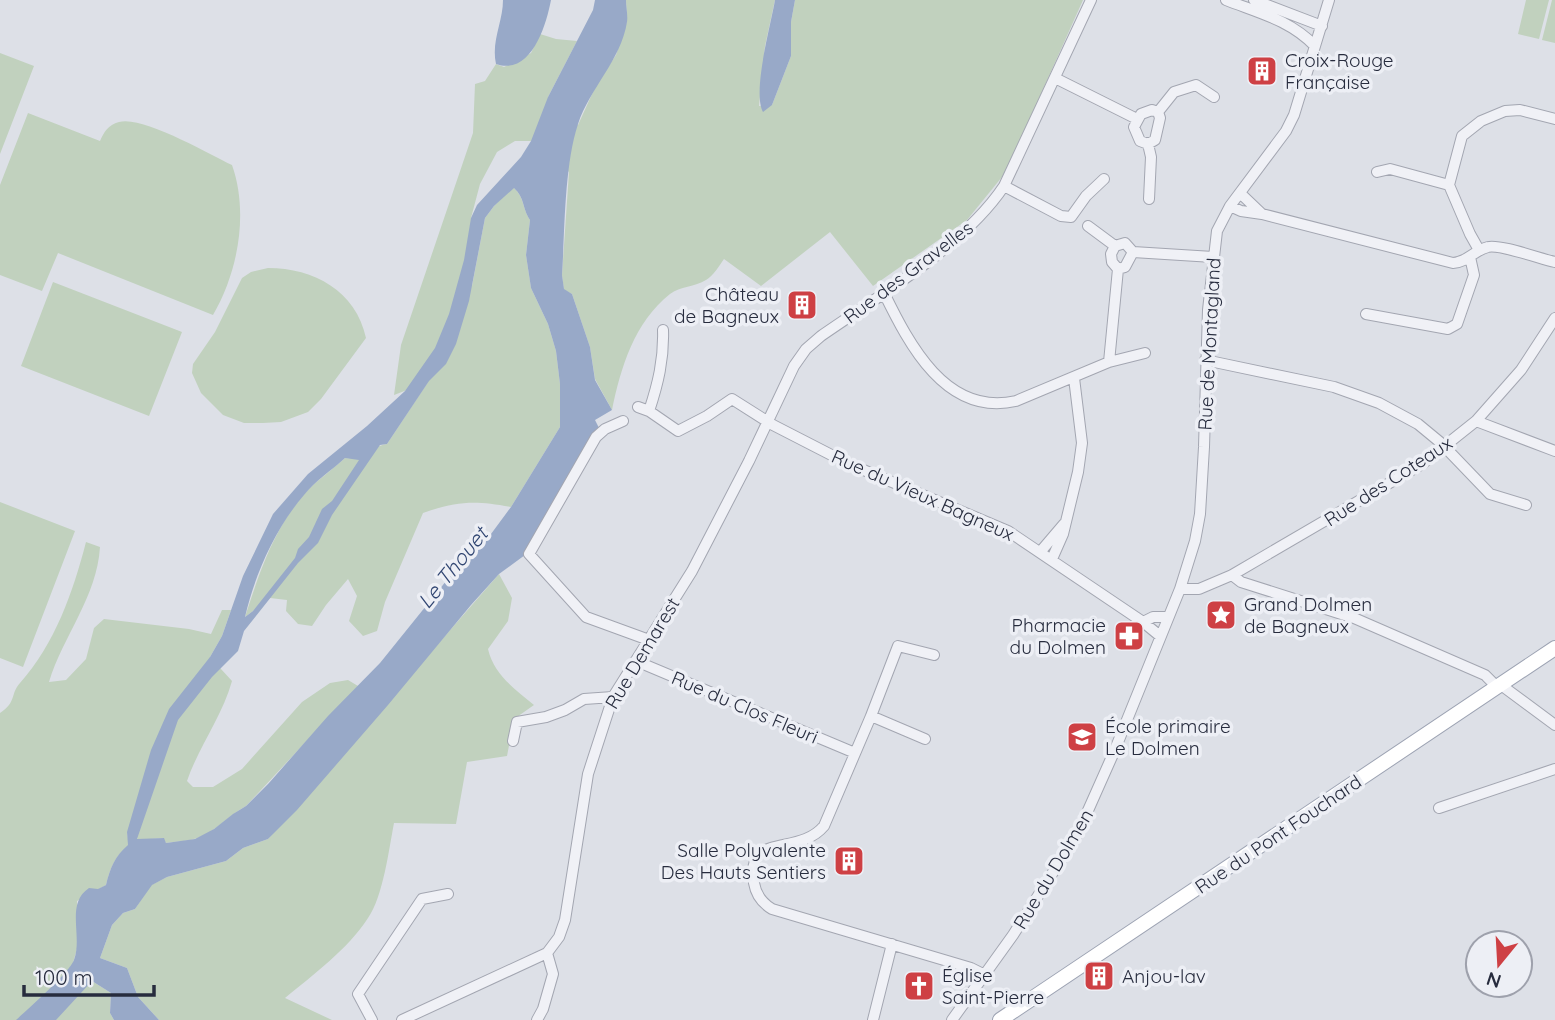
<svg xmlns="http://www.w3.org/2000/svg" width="1555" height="1020" font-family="Quicksand,sans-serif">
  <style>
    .green { fill: #c1d1be }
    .water { fill: #98a9c8; fill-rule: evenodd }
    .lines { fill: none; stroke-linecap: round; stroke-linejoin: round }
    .minor-casing { stroke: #a3a6b1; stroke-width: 12 }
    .major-casing { stroke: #9da3b3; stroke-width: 16 }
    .minor { stroke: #f0f1f6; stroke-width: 10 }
    .major { stroke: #fff; stroke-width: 14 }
    .labels { text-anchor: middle; stroke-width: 7; stroke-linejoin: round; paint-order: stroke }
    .poi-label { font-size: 19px; fill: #272c3e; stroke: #edeff5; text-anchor: start }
    .street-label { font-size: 19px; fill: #272c3e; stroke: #edeff5 }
    .water-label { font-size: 21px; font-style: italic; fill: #314672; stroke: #edeff5 }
  </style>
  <rect width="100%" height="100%" fill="#dde0e7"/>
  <path class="green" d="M626 0H775L765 46 759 106 772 105 791 56V22L795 0H1083L1006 172 967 220 873 286 830 232 761 286 724 259C719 266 713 276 706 280 695 287 680 286 670 294 634 323 621 367 612 410L595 379 590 347 572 294 564 290 562 275 569 172 531 141H515L497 152 480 184 471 218 472 286 485 218 494 206 513 187C525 198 522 208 530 220L526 255 531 288 548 324 556 351 560 384V427L511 507C475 500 457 501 423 513L385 602 377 631 363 636 349 621 357 596 348 579 326 605 312 626 298 624 286 611 287 600 270 598 245 617C259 574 273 530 304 494 316 481 332 470 345 458 370 460 368 447 387 444L428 382 394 395 401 345 473 133 475 84 485 81 496 64 504 67 531 53 540 34 556 39 577 41 548 97 578 125 597 83 616 55 627 21Z
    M1526 0H1549L1539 39 1518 34Z
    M1552 0H1555V43L1542 40Z
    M0 53 34 66 0 154Z
    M28 113 100 141C104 132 108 125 119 122 142 115 209 154 232 165 249 213 238 272 213 315L58 253 42 291 0 275V185Z
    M268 268C314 268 356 291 366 338L321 399 308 412 281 422 263 423H244L223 415 201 393 192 373 193 364 215 332 242 278 251 272Z
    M53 282 182 332 149 416 21 366Z
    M0 502 75 531 23 667 0 658Z
    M86 542 100 547C97 597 63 636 49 682L66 680 86 659 94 628 104 619 189 629 211 634 222 610H231L222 636 210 657 232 681C222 717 199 746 187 781L193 787H213L242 769 302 702 330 683 348 680 358 686 246 806C228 816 213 834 194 839 185 842 175 841 166 843L163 838 139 840 127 832 129 845C115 856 110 868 106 885L77 901 78 945 73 963 92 981 111 993 110 1013 114 1020H0V713C17 702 10 694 20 683 55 644 73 592 86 542Z
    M499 574 512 598 508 621 488 649C494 675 514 688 534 705L514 719 507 756 467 762 456 824 394 823C389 849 383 897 368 918 347 950 314 974 285 998L332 1020H159L138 997 127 968 100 958 112 925 123 913 135 909 151 885 167 877 226 861 243 848 268 839Z"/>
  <path class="water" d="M503 0H551C546 26 531 76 496 64 491 41 503 22 503 0Z
    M595 0H626C626 7 628 15 627 22 621 60 590 88 578 124 564 167 565 230 562 275L564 289 572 294 590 347 595 380 612 410 595 420 599 428 525 555 499 574 471 605 388 705 297 810 268 839 243 848 226 861 167 877 152 885 135 909 123 913 112 925 100 958 127 968 138 997 159 1020H114L110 1013 111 993 92 981 56 1020H16C29 1008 69 973 74 960 83 936 65 904 89 888L98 889 106 885C110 868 115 856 128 845L127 832 151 750 169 709 210 657 222 636 243 576 273 514 308 474 367 426 405 391 435 348 449 314 464 260 471 218 477 205 521 157 531 141 548 97 593 10ZM514 188C525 198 522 208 530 220L526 255 531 288 548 324 556 351 560 384V427L511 507 491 534H485L480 539 380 663 328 716 269 783 246 806 233 814 214 829 195 839 166 843 164 838 137 839 178 720 212 677 238 651 244 631 298 563 318 543 332 515 380 445 387 444 429 381 446 364 456 344 469 301 485 218 494 206ZM345 458 359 460 332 501 322 509 309 537 298 549 295 558 253 611 245 617C255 574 275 529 304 495 315 481 332 470 345 458Z
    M775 0H795L791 22V56L772 105 763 112C752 92 771 24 775 0Z"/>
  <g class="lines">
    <g class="minor-casing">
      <path id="minor" d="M1226 0C1259 13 1290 20 1315 46
        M1254 0 1322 26
        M1055 78 1137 119
        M1152 110 1158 112 1160 118 1155 140 1148 144 1140 141 1134 127 1141 114Z
        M1158 112 1174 92 1196 85 1214 97
        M1148 144 1151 157 1149 199
        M1377 172 1390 169 1449 185
        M1004 186 1061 216 1071 217 1086 196 1104 179
        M1240 193 1262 214
        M1230 206 1241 211 1262 214 1453 263C1468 262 1474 250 1488 247 1500 244 1541 259 1555 262
        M1088 226 1115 246
        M1479 250 1470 234 1449 185 1462 136 1481 121 1505 111 1520 110 1555 119
        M1133 252 1213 257
        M884 293C909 344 946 417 1016 401L1109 362 1145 353
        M1366 314 1448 329 1457 324 1474 275 1470 257
        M1205 360 1334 387 1379 403 1418 424 1441 443 1490 494 1526 505
        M1109 362 1118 269 1112 262 1111 254 1115 246 1125 243 1133 252 1125 267 1118 269
        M638 407 649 411 678 431 707 416 732 399 773 425 847 463 1008 531 1143 622 1160 636
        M649 411C658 384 664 359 663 330
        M623 421 605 429 596 437 529 554 586 617 649 640
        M1476 421 1555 451
        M1041 551 1064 524
        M1052 559 1063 534 1078 472 1082 443 1074 378
        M1232 575 1241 582 1354 618 1485 675 1497 687
        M1180 589H1199L1232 575 1422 464 1476 421 1521 370 1555 318
        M1143 622 1153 617H1168
        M636 661 855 753
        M1501 685 1555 725
        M871 716 898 646 934 655
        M925 739 871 716 824 826C798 857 745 831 754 883 756 895 762 903 772 909L971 968 985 975
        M513 741 517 722 546 717 565 710 584 699 613 697
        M1439 808 1555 769
        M372 1020 358 994 422 899 448 894
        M402 1020 547 953 559 937 565 920 588 774 613 697 692 571 749 461 794 366 806 349 821 336C880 295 965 245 1004 186L1091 0
        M537 1020 543 1009 553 974 547 953
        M873 1020 892 944
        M952 1020 1013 935 1078 833 1114 752 1180 589 1195 541 1200 514 1204 447 1208 310 1217 231 1230 206 1286 131 1294 115 1329 0"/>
    </g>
    <g class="major-casing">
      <path id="major" d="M1000 1020 1555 648"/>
    </g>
    <use href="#minor" class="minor"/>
    <use href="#major" class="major"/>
  </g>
  <defs>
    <g id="building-square" transform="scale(1.575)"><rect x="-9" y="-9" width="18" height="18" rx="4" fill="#ce4044" stroke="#edeff5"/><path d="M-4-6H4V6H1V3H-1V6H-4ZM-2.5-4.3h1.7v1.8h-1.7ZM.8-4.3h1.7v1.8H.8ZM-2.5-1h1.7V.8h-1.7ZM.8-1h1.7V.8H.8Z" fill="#fff"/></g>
    <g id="sight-square" transform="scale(1.575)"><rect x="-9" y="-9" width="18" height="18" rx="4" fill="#ce4044" stroke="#edeff5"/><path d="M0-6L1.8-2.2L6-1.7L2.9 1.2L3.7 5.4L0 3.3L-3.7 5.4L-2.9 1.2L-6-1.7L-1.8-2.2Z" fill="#fff"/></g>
    <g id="pharmacy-square" transform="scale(1.575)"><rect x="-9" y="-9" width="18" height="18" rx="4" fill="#ce4044" stroke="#edeff5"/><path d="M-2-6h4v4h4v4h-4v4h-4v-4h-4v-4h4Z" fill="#fff"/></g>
    <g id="school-square" transform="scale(1.575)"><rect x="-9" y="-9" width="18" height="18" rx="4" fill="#ce4044" stroke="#edeff5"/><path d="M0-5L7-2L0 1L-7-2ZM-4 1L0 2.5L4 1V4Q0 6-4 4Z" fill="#fff"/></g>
    <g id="church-square" transform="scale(1.575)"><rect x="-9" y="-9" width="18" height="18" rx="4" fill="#ce4044" stroke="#edeff5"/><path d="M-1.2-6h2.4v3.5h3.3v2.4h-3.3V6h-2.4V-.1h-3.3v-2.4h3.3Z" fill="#fff"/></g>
  </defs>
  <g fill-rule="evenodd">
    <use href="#building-square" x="1262" y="71"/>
    <use href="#building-square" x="802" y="305"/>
    <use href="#sight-square" x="1221" y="615"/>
    <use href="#pharmacy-square" x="1129" y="636"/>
    <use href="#school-square" x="1082" y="737"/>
    <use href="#building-square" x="849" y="861"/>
    <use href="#building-square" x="1099" y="976"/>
    <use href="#church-square" x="919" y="986"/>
  </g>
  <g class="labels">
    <g class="poi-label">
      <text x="1285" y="67">Croix-Rouge<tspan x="1285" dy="22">Française</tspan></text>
      <text x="779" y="301" text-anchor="end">Château<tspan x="779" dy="22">de Bagneux</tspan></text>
      <text x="1244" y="611">Grand Dolmen<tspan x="1244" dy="22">de Bagneux</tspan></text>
      <text x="1106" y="632" text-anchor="end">Pharmacie<tspan x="1106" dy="22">du Dolmen</tspan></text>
      <text x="1105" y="733">École primaire<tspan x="1105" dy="22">Le Dolmen</tspan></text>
      <text x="826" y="857" text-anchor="end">Salle Polyvalente<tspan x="826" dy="22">Des Hauts Sentiers</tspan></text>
      <text x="942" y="982">Église<tspan x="942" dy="22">Saint-Pierre</tspan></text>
      <text x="1122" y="983">Anjou-lav</text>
    </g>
    <g class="street-label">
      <text transform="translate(908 272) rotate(-37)" y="7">Rue des Gravelles</text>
      <text transform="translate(1209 344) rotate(-87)" y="7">Rue de Montagland</text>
      <text transform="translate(1388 481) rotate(-33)" y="7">Rue des Coteaux</text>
      <text transform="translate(923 495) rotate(24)" y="7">Rue du Vieux Bagneux</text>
      <text transform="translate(642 653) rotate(-59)" y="7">Rue Demarest</text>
      <text transform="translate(745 707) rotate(23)" y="7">Rue du Clos Fleuri</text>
      <text transform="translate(1278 834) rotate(-34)" y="7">Rue du Pont Fouchard</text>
      <text transform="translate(1053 869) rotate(-59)" y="7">Rue du Dolmen</text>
    </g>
    <g class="water-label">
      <text transform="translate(453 568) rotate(-51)" y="7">Le Thouet</text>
    </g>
  </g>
  <g transform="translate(1499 964) rotate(198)"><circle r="33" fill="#edeff5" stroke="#9ea1ac" stroke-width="2"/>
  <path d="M0-5L12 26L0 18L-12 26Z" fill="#ce4044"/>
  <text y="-10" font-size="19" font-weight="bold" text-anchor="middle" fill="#272c3e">N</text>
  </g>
  <path d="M24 985v10h130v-10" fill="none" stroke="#272c3e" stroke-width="3.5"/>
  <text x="35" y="985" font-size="21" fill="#272c3e" stroke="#edeff5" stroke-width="5" paint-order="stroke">100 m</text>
</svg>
